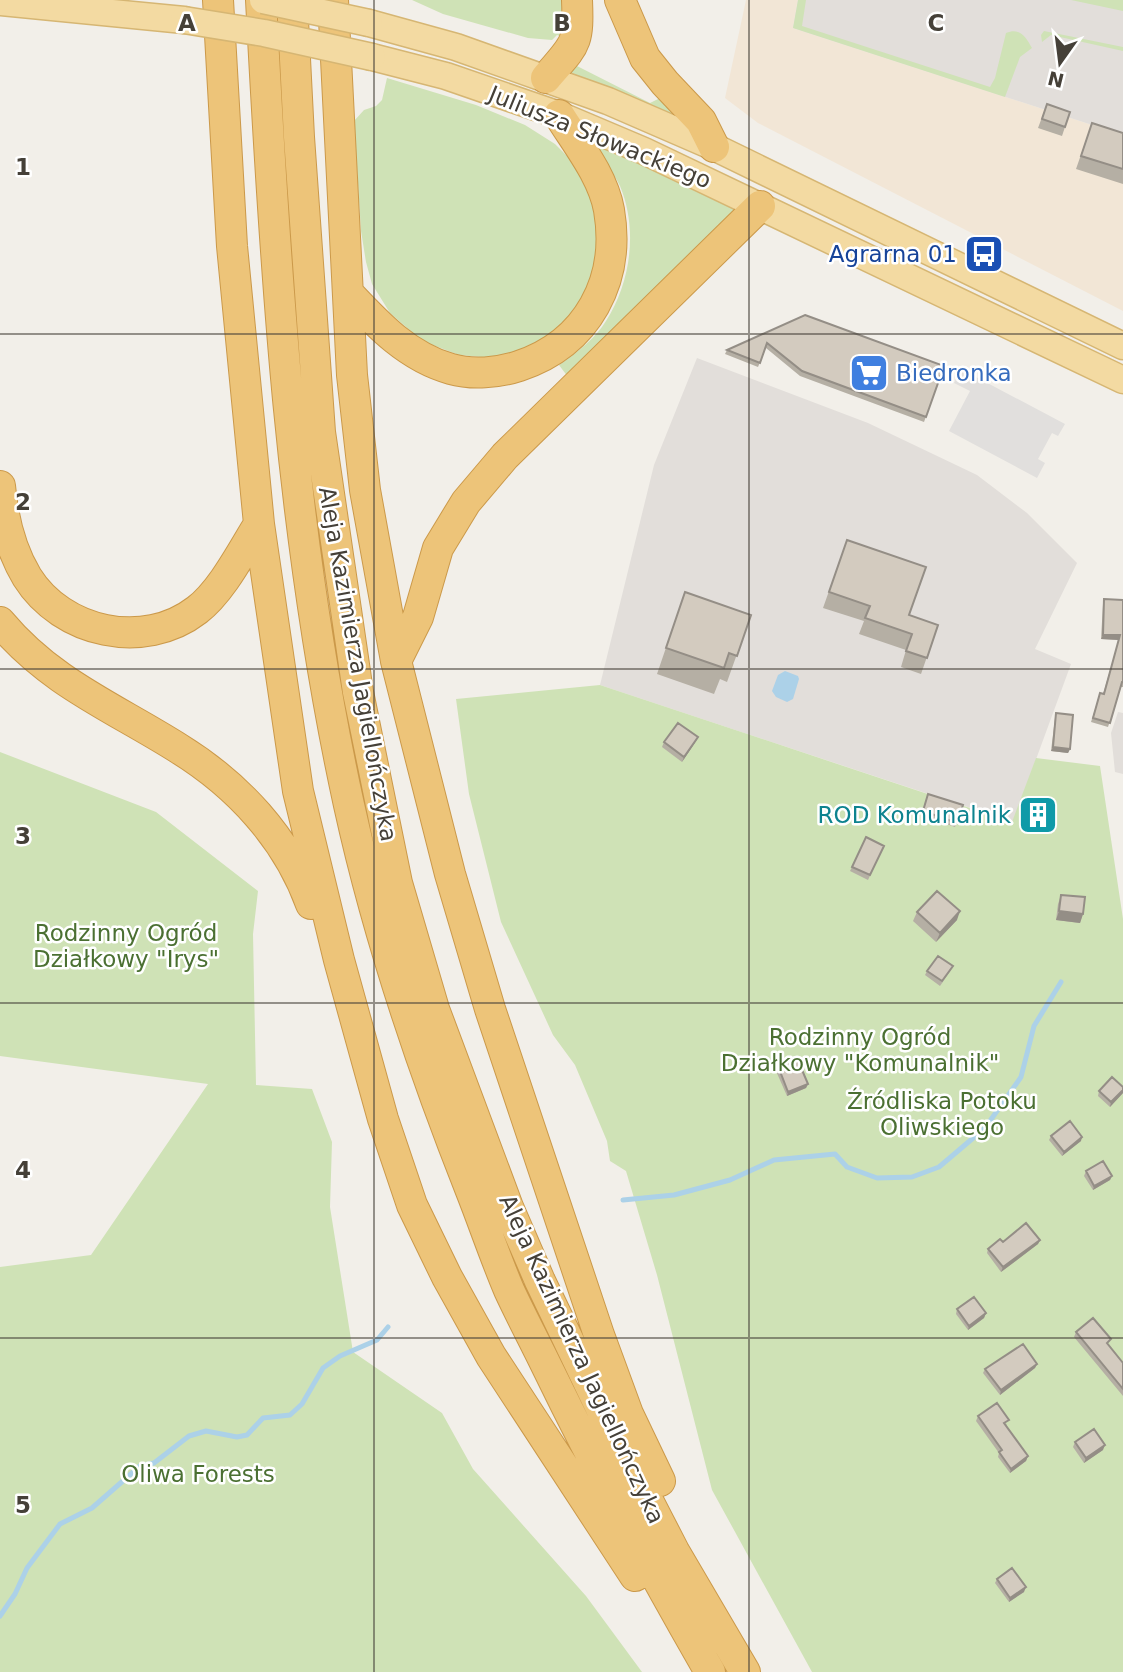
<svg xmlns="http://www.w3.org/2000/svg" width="1123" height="1672" font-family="'DejaVu Sans',sans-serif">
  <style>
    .commercial { fill: #f2e6d6 }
    .industrial { fill: #e2deda }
    .green { fill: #cfe2b6 }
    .parking { fill: #e1dfdd }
    .water { fill: #acd1e8 }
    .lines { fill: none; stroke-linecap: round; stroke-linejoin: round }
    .stream { stroke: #acd1e8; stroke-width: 5 }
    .major-casing { stroke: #d6b673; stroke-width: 29 }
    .highway-casing { stroke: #cb994a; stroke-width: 32 }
    .major { stroke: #f3daa2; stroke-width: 26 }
    .highway { stroke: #edc479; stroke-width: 30 }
    .major-bridge-casing { stroke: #d6b673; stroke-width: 29; stroke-linecap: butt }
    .major-bridge { stroke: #f3daa2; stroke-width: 26 }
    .wall { fill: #b5afa4 }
    .shaded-wall { fill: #948e86 }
    .building { fill: #d3cbbf; stroke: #948e86; stroke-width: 2 }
    .grid { fill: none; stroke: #454038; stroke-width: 2; stroke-opacity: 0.55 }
    .labels { text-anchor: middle; stroke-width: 5; stroke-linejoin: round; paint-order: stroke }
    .street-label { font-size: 23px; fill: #454038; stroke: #fff }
    .transit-label { font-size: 23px; fill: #164399; stroke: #fff; text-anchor: end }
    .shop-label { font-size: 23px; fill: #366cbe; stroke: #fff; text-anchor: start }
    .culture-label { font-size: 23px; fill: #0d838f; stroke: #fff; text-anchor: end }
    .park-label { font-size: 23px; fill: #4b7032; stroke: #fff }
    .grid-label { font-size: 23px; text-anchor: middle; font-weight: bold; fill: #454038; stroke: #fff; stroke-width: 5; stroke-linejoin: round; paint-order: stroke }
  </style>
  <rect width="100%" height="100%" fill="#f2efe9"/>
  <path class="commercial" d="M746 0H798L793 28 1123 135V311L758 123 725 98Z"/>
  <path class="industrial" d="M798 0H1123V135L793 28Z
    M697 358 868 423 977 475 1027 513 1077 563 1035 649 1071 664 1013 822 600 685 654 465Z
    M1118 712 1123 713V774L1115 772 1111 733Z"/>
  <path class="green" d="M412 0H568V40L557 35 552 40 528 38 443 14Z
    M798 0H806L802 26 990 87 995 78 1006 33C1020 27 1026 37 1032 48L1020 57 1005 97 793 28Z
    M1071 0H1123V11Z
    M1044 31 1123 47V51L1051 35 1042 42 1041 35Z
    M575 65 650 103 662 97 679 113 673 115 567 72Z
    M387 78 476 105 525 125 555 144 575 164 602 218 594 286 564 326 529 348 492 358 459 355 422 341 390 313 372 284 366 262 361 231 354 121 364 110 376 106 382 100Z
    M596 143 739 211 568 377 559 365C575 354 596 338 606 321 631 282 638 229 620 186 613 171 601 159 596 143Z
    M600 685 1012 822 1036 758 1100 766 1123 919V1672H812L712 1490 657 1275 626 1171 610 1161 607 1141 575 1065 553 1035 501 922 469 794 456 699Z
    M0 752 156 812 258 891 253 934 256 1085 312 1089 332 1142 330 1207 353 1352 442 1413 473 1469 586 1596 642 1672H0V1267L91 1255 208 1084 0 1056Z"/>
  <path class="parking" d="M961 369 1065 424 1058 436 1052 433 1038 459 1045 463 1037 478 949 431 970 391 954 383Z"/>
  <path class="water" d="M785 671 798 676 799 679 793 699 787 702 776 697 772 691 778 675Z"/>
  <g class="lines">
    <path class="stream" d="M623 1200 674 1195 730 1180 774 1160 835 1154 847 1167 877 1178 912 1177 939 1167 985 1128 1021 1077 1034 1026 1061 982
      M0 1616 15 1594 27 1568 60 1524 92 1508 140 1466 154 1463 189 1436 206 1431 237 1437 247 1435 263 1418 290 1415 302 1404 323 1368 340 1356 377 1340 388 1327"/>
    <g class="major-casing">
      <path id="major" d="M0 2 184 20
        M369 23 456 47 608 101 714 147 1123 346
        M372 57 446 76 559 115 644 151 1123 380"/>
    </g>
    <g class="highway-casing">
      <path id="highway" d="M218 0 232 246 259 524 298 791 339 960 383 1119 412 1205 447 1277 491 1356 635 1576
        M261 0C275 270 291 540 349 805 378 937 421 1065 471 1191 484 1224 495 1257 509 1290 521 1316 535 1342 548 1369 598 1472 653 1573 710 1672
        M292 0 299 137 320 432 358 692 397 883 434 1009 508 1207 540 1281 611 1429 674 1551 745 1672
        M333 0 352 375 365 490 396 661 450 874 490 1009 599 1335 628 1414 660 1481
        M620 0 645 58 665 83 701 121 714 147
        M546 78C575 44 579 46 577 0
        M349 294C378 325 408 357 451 369 472 375 498 373 519 366 588 343 621 280 609 210 603 176 577 144 559 115
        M0 486C3 519 10 549 27 577 62 633 144 651 197 610 222 591 242 551 259 524
        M0 622C51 683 113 707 178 748 238 785 287 838 311 904
        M396 661 418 617 438 548 466 502 505 456 760 206"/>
    </g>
    <use href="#major" class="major"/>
    <use href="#highway" class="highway"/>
    <g class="major-bridge-casing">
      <path id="major-bridge" d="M263 0 369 23
        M184 20 264 33 372 57"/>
    </g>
    <use href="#major-bridge" class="major-bridge"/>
  </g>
  <path class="wall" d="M1047 104 1070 112 1062 136 1038 128Z
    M1092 123 1123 133V184L1076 169Z
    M805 315 944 366 924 422 800 376 766 348 758 367 725 354 727 350Z
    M847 540 909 615 938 625 921 674 901 667 906 650 859 634 864 621 823 608Z
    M685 592 751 615 727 682 720 679 714 694 657 674Z
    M1104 599 1123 600V687H1121L1108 727 1091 722 1100 693 1103 694 1119 640 1101 639 1103 604Z
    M1056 713 1070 749 1068 753 1051 751 1055 718Z
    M696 741 682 762 662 747 664 742Z
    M928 794 963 805 955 827 921 815Z
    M882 850 868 880 850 871 852 867Z
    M1061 895 1083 914 1080 923 1056 920 1058 904Z
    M917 912 957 920 936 942 913 921Z
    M951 970 940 986 925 975 927 971Z
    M778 1066 808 1084 806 1088 787 1096 776 1071Z
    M1099 1091 1123 1093 1110 1107 1098 1096Z
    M1051 1136 1081 1141 1062 1156 1049 1140Z
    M1086 1171 1112 1176 1110 1180 1093 1190 1084 1176Z
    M1040 1240 1038 1244 1001 1272 987 1253 988 1249 1003 1242Z
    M957 1309 986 1313 984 1318 968 1330 956 1314Z
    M1076 1332 1109 1344 1108 1345 1123 1363V1396L1074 1337Z
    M1037 1364 1035 1368 1000 1395 983 1373 985 1369Z
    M978 1416 1007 1424 1006 1425 1028 1456 1026 1461 1010 1473 998 1457 999 1453 976 1421Z
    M1075 1442 1103 1450 1084 1463 1073 1447Z
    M997 1579 1024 1592 1009 1602 995 1583Z"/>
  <path class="shaded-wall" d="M1103 635H1120L1119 640 1101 639Z
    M698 737 696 741 682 762 684 757Z
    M1053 747 1070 749 1068 753 1051 751Z
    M960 911 957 920 936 942 940 933Z
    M1059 911 1083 914 1080 923 1056 920Z
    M808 1084 806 1088 787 1096 788 1092Z
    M1123 1090V1093L1110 1107 1111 1102Z
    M1082 1137 1081 1141 1062 1156 1064 1152Z
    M1112 1176 1110 1180 1093 1190 1094 1186Z
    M1040 1240 1038 1244 1001 1272 1003 1267Z
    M986 1313 984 1318 968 1330 969 1326Z
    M1037 1364 1035 1368 1000 1395 1001 1390Z
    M1105 1445 1103 1450 1084 1463 1086 1458Z
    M1028 1456 1026 1461 1010 1473 1011 1469Z
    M1026 1587 1024 1592 1009 1602 1010 1598Z"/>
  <path class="building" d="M1047 104 1070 112 1065 127 1042 119Z
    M1092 123 1123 133V169L1081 156Z
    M805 315 944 366 926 417 802 371 767 343 760 363 727 350Z
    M847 540 926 567 909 615 938 625 927 658 906 651 912 634 865 618 870 606 829 592Z
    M685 592 751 615 737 656 729 653 724 668 666 648Z
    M1104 599 1123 600V682H1122L1110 723 1093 718 1100 693 1104 694 1120 635H1103Z
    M1056 713 1073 715 1070 749 1053 747Z
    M678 723 698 737 684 757 664 742Z
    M928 794 963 805 957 823 923 811Z
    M866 837 884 846 870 875 852 867Z
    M937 891 960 911 940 933 917 912Z
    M1061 895 1085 897 1083 914 1059 911Z
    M938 956 953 966 942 981 927 971Z
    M797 1058 808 1084 788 1092 778 1066Z
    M1112 1077 1123 1087V1090L1111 1102 1099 1091Z
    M1070 1121 1082 1137 1064 1152 1051 1136Z
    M1103 1161 1112 1176 1094 1186 1086 1171Z
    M1026 1223 1040 1240 1003 1267 988 1249 1000 1239 1003 1242Z
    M974 1297 986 1313 969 1326 957 1309Z
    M1093 1318 1111 1339 1107 1343 1123 1363V1389L1076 1332Z
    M1023 1344 1037 1364 1001 1390 985 1369Z
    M997 1403 1009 1420 1004 1423 1028 1456 1011 1469 999 1452 1002 1450 978 1416Z
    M1094 1429 1105 1445 1086 1458 1075 1442Z
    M1012 1568 1026 1587 1010 1598 997 1579Z"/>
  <path class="grid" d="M374 0V1672M749 0V1672M0 334H1123M0 669H1123M0 1003H1123M0 1338H1123"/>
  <defs>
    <g id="bus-square" transform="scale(2.0125)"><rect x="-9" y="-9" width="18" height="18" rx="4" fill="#1a4fb4" stroke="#fff"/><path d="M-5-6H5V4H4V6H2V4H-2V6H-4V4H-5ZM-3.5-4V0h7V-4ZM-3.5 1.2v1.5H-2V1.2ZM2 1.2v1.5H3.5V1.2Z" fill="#fff"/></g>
    <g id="supermarket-square" transform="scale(2.0125)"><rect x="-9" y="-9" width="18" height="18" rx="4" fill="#3f7fe0" stroke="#fff"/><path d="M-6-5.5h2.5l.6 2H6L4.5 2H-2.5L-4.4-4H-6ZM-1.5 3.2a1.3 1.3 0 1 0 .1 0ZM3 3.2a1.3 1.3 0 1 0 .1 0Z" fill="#fff"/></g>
    <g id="building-square" transform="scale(2.0125)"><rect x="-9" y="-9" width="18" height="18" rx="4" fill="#0f9aa8" stroke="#fff"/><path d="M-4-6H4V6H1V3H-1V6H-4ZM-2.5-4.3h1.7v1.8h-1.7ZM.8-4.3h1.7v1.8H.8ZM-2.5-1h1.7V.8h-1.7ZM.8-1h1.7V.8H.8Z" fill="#fff"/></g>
  </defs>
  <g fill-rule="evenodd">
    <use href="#bus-square" x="984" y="254"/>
    <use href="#supermarket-square" x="869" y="373"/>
    <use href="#building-square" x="1038" y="815"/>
  </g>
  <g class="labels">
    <g class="street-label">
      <text transform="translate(600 137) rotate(22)" y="8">Juliusza Słowackiego</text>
      <text transform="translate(358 664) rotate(80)" y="8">Aleja Kazimierza Jagiellończyka</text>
      <text transform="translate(582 1359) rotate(65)" y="8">Aleja Kazimierza Jagiellończyka</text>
    </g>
    <g class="transit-label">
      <text x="957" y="262">Agrarna 01</text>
    </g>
    <g class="shop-label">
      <text x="896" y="381">Biedronka</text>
    </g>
    <g class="culture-label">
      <text x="1011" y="823">ROD Komunalnik</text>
    </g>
    <g class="park-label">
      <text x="126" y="941">Rodzinny Ogród<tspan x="126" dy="26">Działkowy "Irys"</tspan></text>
      <text x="860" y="1045">Rodzinny Ogród<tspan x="860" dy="26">Działkowy "Komunalnik"</tspan></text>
      <text x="942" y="1109">Źródliska Potoku<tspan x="942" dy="26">Oliwskiego</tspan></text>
      <text x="198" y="1482">Oliwa Forests</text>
    </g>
  </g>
  <g class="grid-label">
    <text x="187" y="31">A</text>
    <text x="562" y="31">B</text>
    <text x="936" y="31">C</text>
    <text x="23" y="175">1</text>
    <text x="23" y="510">2</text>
    <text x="23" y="844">3</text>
    <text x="23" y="1178">4</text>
    <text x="23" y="1513">5</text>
  </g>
  <g transform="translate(1060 63) rotate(194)" stroke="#ffffff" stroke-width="5" paint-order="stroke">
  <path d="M0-5L12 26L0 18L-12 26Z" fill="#454038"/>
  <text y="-10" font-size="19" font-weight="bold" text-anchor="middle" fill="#454038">N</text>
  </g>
</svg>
